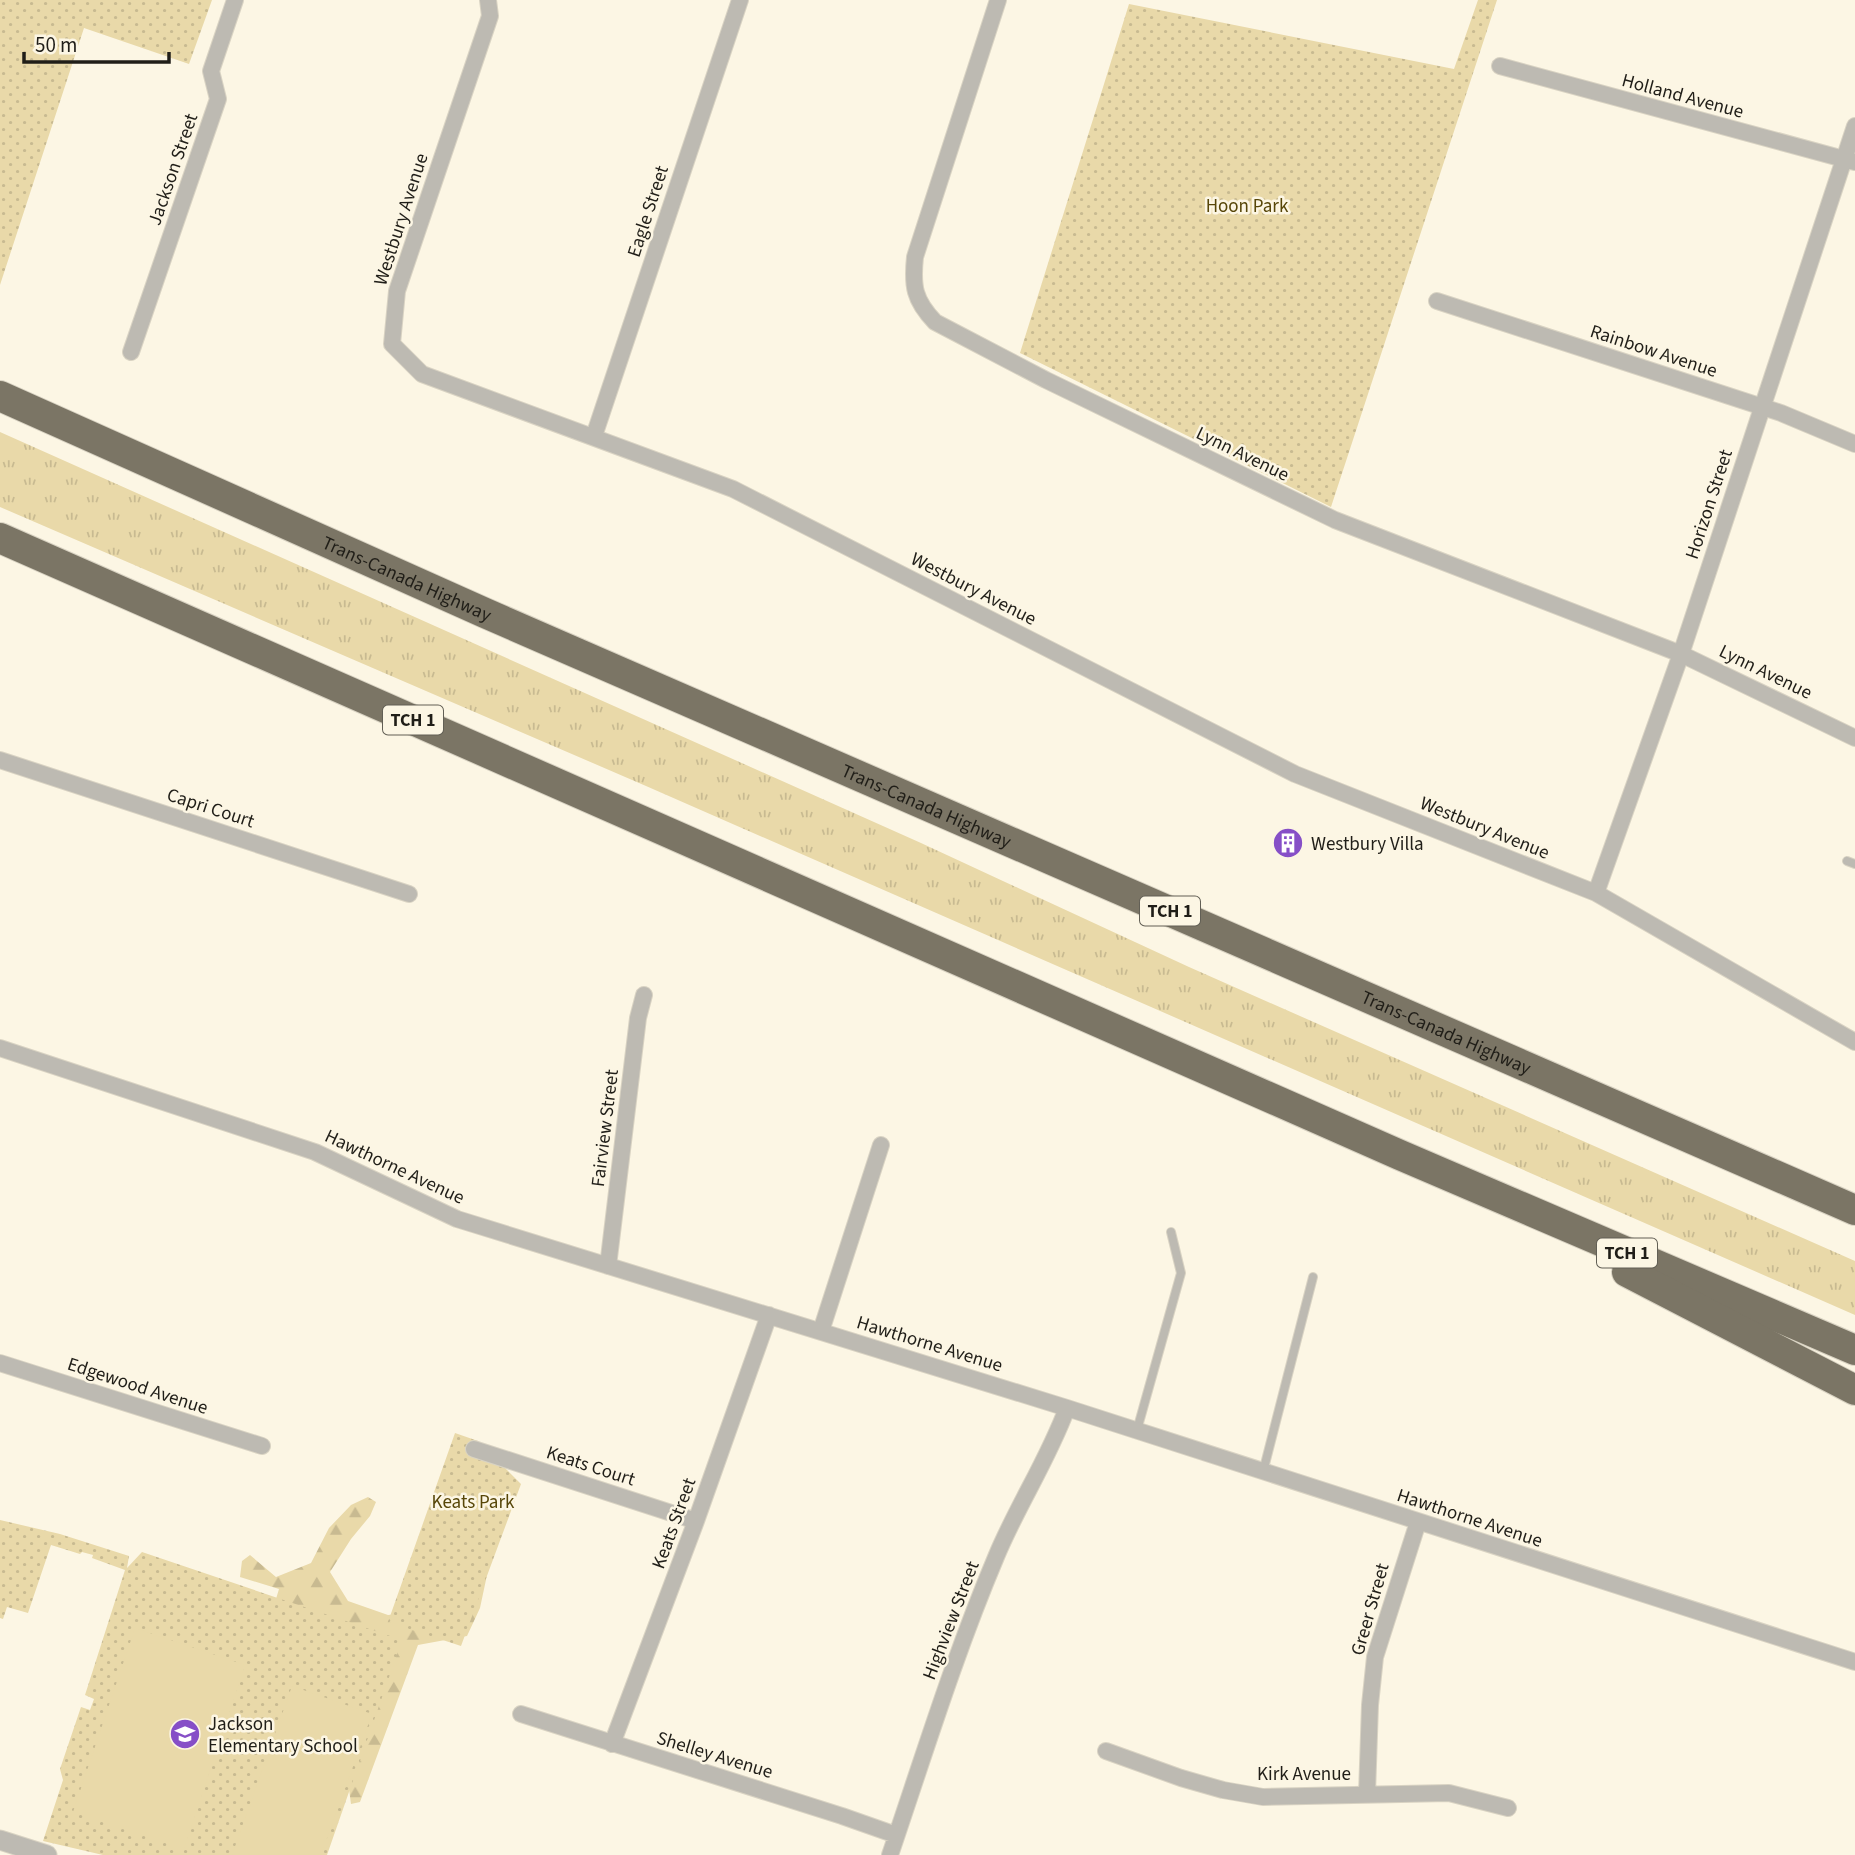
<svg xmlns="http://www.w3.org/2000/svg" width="1855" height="1855" font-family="'Source Sans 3',sans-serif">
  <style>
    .grass { fill: url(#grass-tufts) }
    .forest { fill: url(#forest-firs) }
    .park { fill: url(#park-dots) }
    .pitch { fill: #e9d9a9 }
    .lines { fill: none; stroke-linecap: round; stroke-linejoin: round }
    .service-casing { stroke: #d9d3c3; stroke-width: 10 }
    .minor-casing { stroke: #d9d3c3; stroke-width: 18 }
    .tertiary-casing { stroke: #d9d3c3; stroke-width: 21 }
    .motorway-casing { stroke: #d9d3c3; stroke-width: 32 }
    .service { stroke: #bdbab2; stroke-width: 8 }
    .minor { stroke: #bdbab2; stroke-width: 16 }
    .tertiary { stroke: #bdbab2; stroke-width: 19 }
    .motorway { stroke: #7b7565; stroke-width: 30 }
    .labels { text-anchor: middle; stroke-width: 5; stroke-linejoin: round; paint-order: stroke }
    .shield { fill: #fcf6e4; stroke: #625f55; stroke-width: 2 }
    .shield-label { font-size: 18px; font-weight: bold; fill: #201e18 }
    .street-label { font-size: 19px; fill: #201e18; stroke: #fcf6e4 }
    .park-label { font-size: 19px; fill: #574608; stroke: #fcf6e4 }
    .poi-label { font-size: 19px; fill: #201e18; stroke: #fcf6e4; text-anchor: start }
  </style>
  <defs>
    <pattern id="grass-tufts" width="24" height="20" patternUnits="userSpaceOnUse" patternTransform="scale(1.75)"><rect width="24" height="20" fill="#e9d9a9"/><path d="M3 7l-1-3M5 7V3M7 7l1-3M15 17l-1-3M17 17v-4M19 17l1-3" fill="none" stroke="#c8ba91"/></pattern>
    <pattern id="forest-firs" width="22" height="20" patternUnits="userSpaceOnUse" patternTransform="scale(1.75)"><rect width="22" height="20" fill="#e9d9a9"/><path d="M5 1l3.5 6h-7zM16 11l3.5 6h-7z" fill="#c8ba91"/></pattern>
    <pattern id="park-dots" width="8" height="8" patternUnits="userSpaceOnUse" patternTransform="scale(1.75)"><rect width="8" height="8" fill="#e9d9a9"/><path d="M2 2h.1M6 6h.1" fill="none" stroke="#c8ba91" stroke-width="1.8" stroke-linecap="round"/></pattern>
  </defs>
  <rect width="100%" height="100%" fill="#fcf6e4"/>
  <path class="grass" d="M0 432 921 843 1189 967 1855 1261V1315L646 786 0 507Z"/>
  <path class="forest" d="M368 1497 376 1502 370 1516 351 1539 330 1572 348 1601 388 1615 407 1613 479 1562 487 1575 480 1608 467 1636 418 1645 360 1802 351 1804 346 1767 269 1622 279 1589 240 1577 242 1561 250 1555 276 1577 311 1563 329 1528 351 1505Z"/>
  <path class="park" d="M0 0H212L189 64 84 28 0 285Z
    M1478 0H1497L1331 507 1020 353 1129 4 1454 69Z
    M455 1433 478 1441 521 1484 461 1646 388 1622Z
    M0 1520 60 1534 129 1556 127 1568 142 1552 402 1640 327 1855H103L43 1841 63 1780 60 1769 81 1707 90 1710 94 1699 85 1695 125 1570 92 1558 93 1555 82 1552 80 1554 51 1545 28 1613 7 1607 3 1619 0 1618Z"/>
  <path class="pitch" d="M135 1628 245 1665 184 1849 73 1812Z
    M292 1686 372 1714 321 1855H232Z"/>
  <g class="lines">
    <g class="service-casing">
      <path id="service" d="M1847 861 1855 864
        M1137 1430 1181 1273 1171 1232
        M1263 1472 1313 1277"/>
    </g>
    <g class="minor-casing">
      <path id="minor" d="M488 0 490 16 397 291 392 344 422 374 733 489 1295 774 1596 893 1855 1042
        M998 0 915 257C912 286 914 300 935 322L1046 380 1335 520 1681 654 1855 738
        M1500 66 1855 162
        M1437 301 1781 413 1855 444
        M131 352 218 99 211 71 235 0
        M594 436 740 0
        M0 760 409 894
        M1596 893 1681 654 1855 126
        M0 1048 315 1152 457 1219 1067 1408 1855 1662
        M608 1266 638 1018 644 995
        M821 1331 881 1145
        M0 1363 262 1446
        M474 1449 696 1521
        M521 1714 842 1816 896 1835
        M612 1744 696 1521 769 1315
        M1106 1751 1181 1778 1223 1790 1263 1797 1449 1793 1508 1808
        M1367 1794 1370 1705 1375 1657 1418 1522
        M890 1855C924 1755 955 1654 996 1557 1017 1506 1048 1460 1067 1408"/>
    </g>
    <g class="tertiary-casing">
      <path id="tertiary" d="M0 1840 47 1855"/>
    </g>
    <g class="motorway-casing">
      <g id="motorway">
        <path id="s1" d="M0 396 485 613 1855 1210"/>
        <path d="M0 538 1400 1155 1855 1350"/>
        <path d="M1627 1272 1855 1390"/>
      </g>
    </g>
    <use href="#service" class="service"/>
    <use href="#minor" class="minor"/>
    <use href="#tertiary" class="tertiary"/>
    <use href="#motorway" class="motorway"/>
  </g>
  <defs>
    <g id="building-disc" transform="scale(1.575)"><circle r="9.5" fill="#864fc7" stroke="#fcf6e4"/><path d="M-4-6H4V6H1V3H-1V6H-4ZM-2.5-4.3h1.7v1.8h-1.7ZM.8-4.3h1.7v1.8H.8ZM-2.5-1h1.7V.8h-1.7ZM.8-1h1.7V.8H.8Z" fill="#fff"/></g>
    <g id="school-disc" transform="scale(1.575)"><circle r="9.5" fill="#864fc7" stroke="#fcf6e4"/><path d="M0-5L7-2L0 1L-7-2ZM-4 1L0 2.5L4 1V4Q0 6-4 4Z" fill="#fff"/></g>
  </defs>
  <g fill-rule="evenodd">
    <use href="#building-disc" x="1288" y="843"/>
    <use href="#school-disc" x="185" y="1734"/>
  </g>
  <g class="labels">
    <g class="shield">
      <rect x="383" y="705.5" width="60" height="29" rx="5"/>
      <rect x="1140" y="896.5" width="60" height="29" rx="5"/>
      <rect x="1597" y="1238.5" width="60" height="29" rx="5"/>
    </g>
    <g class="shield-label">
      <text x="413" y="726">TCH 1</text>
      <text x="1170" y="917">TCH 1</text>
      <text x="1627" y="1259">TCH 1</text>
    </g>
    <g class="street-label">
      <text transform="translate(1683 95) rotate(15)" y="7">Holland Avenue</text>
      <text transform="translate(172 169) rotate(-71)" y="7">Jackson Street</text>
      <text transform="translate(647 211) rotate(-72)" y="7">Eagle Street</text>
      <text transform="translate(400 219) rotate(-72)" y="7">Westbury Avenue</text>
      <text transform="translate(1654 350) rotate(18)" y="7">Rainbow Avenue</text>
      <text transform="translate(1243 453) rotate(26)" y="7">Lynn Avenue</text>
      <text transform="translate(1708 504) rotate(-72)" y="7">Horizon Street</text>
      <text dy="7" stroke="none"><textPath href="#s1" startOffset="446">Trans-Canada Highway</textPath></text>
      <text transform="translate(974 588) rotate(27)" y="7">Westbury Avenue</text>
      <text transform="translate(1766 671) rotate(26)" y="7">Lynn Avenue</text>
      <text dy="7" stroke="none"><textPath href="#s1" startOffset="1013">Trans-Canada Highway</textPath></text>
      <text transform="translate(211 807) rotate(18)" y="7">Capri Court</text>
      <text transform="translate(1485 827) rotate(22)" y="7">Westbury Avenue</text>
      <text dy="7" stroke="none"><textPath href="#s1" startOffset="1580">Trans-Canada Highway</textPath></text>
      <text transform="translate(604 1128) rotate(-83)" y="7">Fairview Street</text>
      <text transform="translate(395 1166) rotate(25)" y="7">Hawthorne Avenue</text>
      <text transform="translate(930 1343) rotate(17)" y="7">Hawthorne Avenue</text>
      <text transform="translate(138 1385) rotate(18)" y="7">Edgewood Avenue</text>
      <text transform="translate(591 1465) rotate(18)" y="7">Keats Court</text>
      <text transform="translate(1470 1517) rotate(18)" y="7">Hawthorne Avenue</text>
      <text transform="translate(673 1523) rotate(-70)" y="7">Keats Street</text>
      <text transform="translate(1369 1609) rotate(-74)" y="7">Greer Street</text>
      <text transform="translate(950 1620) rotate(-69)" y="7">Highview Street</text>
      <text transform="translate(715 1754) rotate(17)" y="7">Shelley Avenue</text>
      <text x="1304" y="1780">Kirk Avenue</text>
    </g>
    <g class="park-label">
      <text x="1247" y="212">Hoon Park</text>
      <text x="473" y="1508">Keats Park</text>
    </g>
    <g class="poi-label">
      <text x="1311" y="850">Westbury Villa</text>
      <text x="208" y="1730">Jackson<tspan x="208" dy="22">Elementary School</tspan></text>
    </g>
  </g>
  <path d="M24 52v10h145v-10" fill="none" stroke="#201e18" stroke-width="3.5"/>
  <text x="35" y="52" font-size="21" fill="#201e18" stroke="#fcf6e4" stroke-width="5" paint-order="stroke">50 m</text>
</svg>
